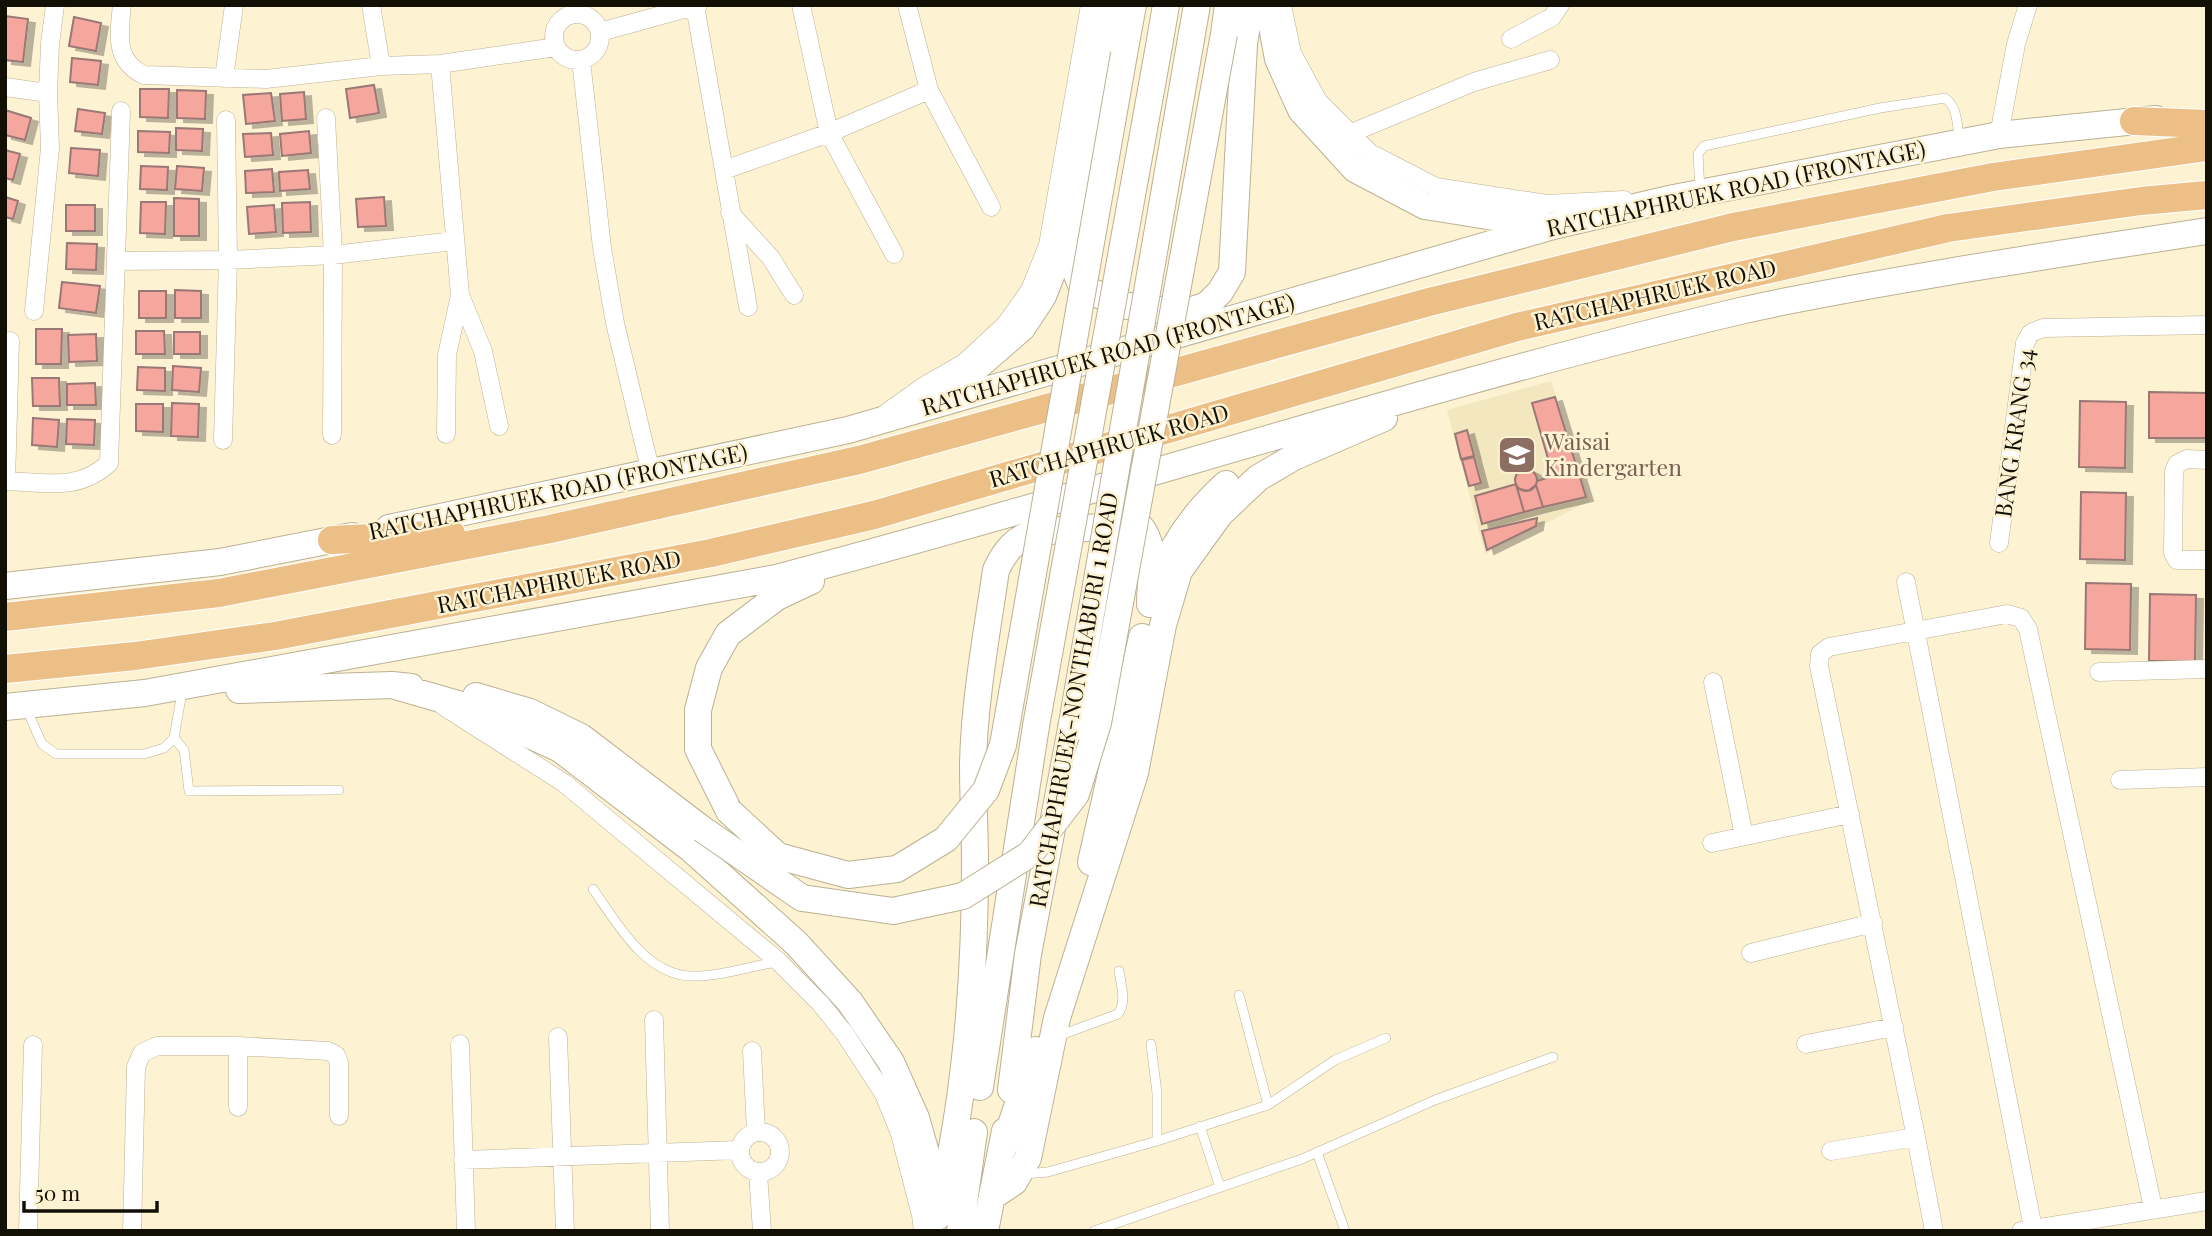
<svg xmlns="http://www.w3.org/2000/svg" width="2212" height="1236" font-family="'Playfair Display',serif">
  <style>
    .built { fill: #f3e7c0 }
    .building { fill: #f5a69d; stroke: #9a7874; stroke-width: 2; filter: url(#shadow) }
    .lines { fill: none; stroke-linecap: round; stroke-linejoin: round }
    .lane-casing { stroke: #bbb193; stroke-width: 10 }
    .street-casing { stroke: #bbb193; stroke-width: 19 }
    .secondary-casing { stroke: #bbb193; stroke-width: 28 }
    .primary-casing { stroke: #fff; stroke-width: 30 }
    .lane { stroke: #fff; stroke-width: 9 }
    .street { stroke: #fff; stroke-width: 18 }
    .secondary { stroke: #fff; stroke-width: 26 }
    .primary { stroke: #ebbf86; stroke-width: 28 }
    .secondary-bridge-casing { stroke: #bbb193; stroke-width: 28; stroke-linecap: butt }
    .secondary-bridge { stroke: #fff; stroke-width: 26 }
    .labels { text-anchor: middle; stroke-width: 5; stroke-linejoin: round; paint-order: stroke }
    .street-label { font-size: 23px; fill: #120f05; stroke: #fdf2d2 }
    .education-label { font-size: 23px; fill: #785e54; stroke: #fdf2d2; text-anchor: start }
  </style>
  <defs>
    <filter id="shadow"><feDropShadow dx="7" dy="4" stdDeviation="0" flood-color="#0004"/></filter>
  </defs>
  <rect width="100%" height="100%" fill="#fdf2d2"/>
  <path class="built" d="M1551 381 1590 501 1485 554 1447 410Z"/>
  <path class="building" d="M5 16 28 19 23 62 5 60Z
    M74 17 101 23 96 51 69 46Z
    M72 58 101 61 98 85 70 82Z
    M374 85 379 113 350 118 346 89Z
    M140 89H169L168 118 140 117Z
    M177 90 206 91 205 119 177 118Z
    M304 92 306 119 282 121 280 94Z
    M271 93 275 121 246 124 243 95Z
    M78 109 105 113 102 134 75 131Z
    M5 110 31 118 25 140 5 135Z
    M176 128 203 129 202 151 176 150Z
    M138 131 170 132 169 153 138 152Z
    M309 131 311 153 282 156 280 134Z
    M271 133 273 155 245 157 243 134Z
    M71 148 100 150 98 176 69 173Z
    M5 150 20 154 13 180 5 178Z
    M141 166 168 167 167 190 140 189Z
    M177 166 204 168 202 191 175 189Z
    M272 169 274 192 246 193 245 171Z
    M308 170 310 189 280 191 279 172Z
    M5 197 18 201 13 219 5 217Z
    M384 197 386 226 358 227 356 199Z
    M174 198 199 199V236H174Z
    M141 202H166L165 234 140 233Z
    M310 202 311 232 283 233 282 203Z
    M66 205H95V231H66Z
    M274 205 276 232 249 234 247 207Z
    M67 243 97 244 96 270 66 269Z
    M62 282 100 286 96 313 59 308Z
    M175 290 201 291V318H175Z
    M139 291H166V318H139Z
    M36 329H62L61 364H36Z
    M136 331H164L165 354H136Z
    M174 332H200V354H174Z
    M96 334 97 361 69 362 68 335Z
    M173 366 201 368 199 392 172 390Z
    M138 367 165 368V391L137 390Z
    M32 378H59L60 406H33Z
    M95 383 96 405H67V384Z
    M2149 392 2207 393V438H2149Z
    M1555 397 1586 497 1543 507 1536 485 1537 481 1553 476 1532 403Z
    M2080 401 2126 402 2125 468 2079 467Z
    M172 403 199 404 198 437 171 436Z
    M136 404H163V432L136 431Z
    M33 418 59 420 57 447 32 445Z
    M67 419 95 420 94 445 66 444Z
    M1467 430 1474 456 1461 459 1455 434Z
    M1474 457 1481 483 1469 486 1462 460Z
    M1515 480a11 11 0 1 1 22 0a11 11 0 1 1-22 0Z
    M1516 484 1524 512 1482 524 1475 496Z
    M1536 485 1543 507 1524 512 1517 488 1528 491Z
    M2081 492 2126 493 2125 560 2080 559Z
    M1537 518 1536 526 1487 550 1482 531Z
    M2086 583 2131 584 2130 650 2085 649Z
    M2150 594 2196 595 2195 661H2149Z"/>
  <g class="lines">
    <g class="lane-casing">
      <path id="lane" d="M1700 191 1698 154 1704 146 1880 108 1945 98C1958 107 1957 126 1960 141
        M27 710 42 744 56 754H144L164 748 174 738 182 692
        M174 738 184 750 189 791 339 790
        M593 889C616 922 645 974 690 976 718 977 748 967 776 962
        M1239 995 1268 1105
        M1058 1036 1118 1014C1127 1002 1121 985 1119 971
        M1151 1044 1157 1093V1141
        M1200 1126 1220 1187
        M1317 1152 1345 1231
        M1024 1174 1048 1172 1157 1141 1268 1105 1335 1060 1386 1038
        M1094 1231 1302 1159 1435 1100 1553 1057"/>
    </g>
    <g class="street-casing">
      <path id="street" d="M122 5C119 34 114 61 144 75L266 79 381 66 440 64 556 47
        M371 5 381 66
        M801 5 829 133 894 254
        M907 5 929 90 991 207
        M1282 5 1292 53 1318 101 1370 153 1436 187 1547 204 1624 200
        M695 6 748 307
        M554 37a23 23 0 1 1 46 0a23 23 0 1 1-46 0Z
        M600 32 698 5
        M1511 39 1552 17 1560 5
        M581 60 602 248 615 323 651 473
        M440 64 460 295 483 351 499 426
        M224 78 234 5
        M5 87 48 93
        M326 118 333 255 332 435
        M1349 134 1474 82 1550 60
        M1999 135 2016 44 2028 5
        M724 170 829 133 929 90
        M730 213 771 258 794 295
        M117 261 228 260 333 255 454 241
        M34 311 50 148 48 93 50 44 55 5
        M886 413 924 386 964 363 1006 324 1030 290 1048 245 1090 5
        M446 434 447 355 460 295
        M223 440 228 260 226 120
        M2207 460 2187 459 2177 464 2174 471 2173 553 2177 560H2207
        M5 481C45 482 78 492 109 463L121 111
        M6 481 10 341
        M1999 543 2025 343 2031 333 2043 328 2207 325
        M1906 582 2033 1228
        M2099 672 2207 669
        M1713 682 1744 836
        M443 706 564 783 778 961 820 1003 845 1034 884 1094 900 1134 921 1215 923 1231
        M2120 780 2207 777
        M1712 843 1850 814
        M1751 953 1873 923
        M654 1020 660 1231
        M558 1037 565 1231
        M460 1044 466 1231
        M1806 1044 1894 1027
        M752 1051 756 1132
        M238 1107V1046
        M740 1152a20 20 0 1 1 40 0a20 20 0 1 1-40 0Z
        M1831 1151 1916 1137
        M463 1160 739 1150
        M758 1173 762 1231
        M28 1231 33 1045
        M132 1231 136 1067 142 1053 157 1046H238L328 1051 336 1055 339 1063V1116
        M1934 1231 1916 1137 1819 666 1820 654 1829 647 2007 614 2021 618 2028 629 2153 1208
        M2021 1231 2207 1201"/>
    </g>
    <g class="secondary-casing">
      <path id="secondary" d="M1268 5 1278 59 1301 110 1355 169 1425 206 1544 225
        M1224 34 1228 5
        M1191 39 1197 5
        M1159 46 1166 5
        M1124 54 1133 5
        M1064 243 1082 287 1121 305 1183 313 1207 305 1220 292 1232 272 1244 44 1250 5
        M939 400 1022 328 1043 296 1064 243 1110 5
        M389 528 848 430 1553 226 1674 198 1999 135 2156 119
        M1157 583C1172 544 1195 512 1226 484
        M5 586 220 562 352 536
        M392 685 468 707 560 749 691 849 796 943 850 1002 891 1062 916 1118 932 1174 935 1205
        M239 690 392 685 411 687
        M476 696 530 712 581 737 702 829
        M5 707 145 693 776 578C1098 494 1415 388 1740 311 1814 294 1890 282 1965 269 2046 256 2126 243 2207 231
        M729 811 698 749V710L709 668 728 634 777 597 811 581
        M1091 862 1142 637
        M980 1087 1036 726
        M1011 1090 1028 954 1071 729
        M1003 1149 1036 1050
        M993 1196 1014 1182 1028 1158 1057 1018 1135 773 1163 625 1179 571 1220 514 1258 478 1294 457 1384 418
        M937 1217C966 1102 975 984 975 865 975 832 973 798 973 765 974 702 987 632 996 570 1005 551 1015 538 1036 532L1138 524C1158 544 1150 579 1150 604
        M960 1231 974 1132
        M985 1231 1005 1131"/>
    </g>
    <g class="primary-casing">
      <path id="primary" d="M2134 121 2207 124
        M332 540 451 534
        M5 617 219 593 550 529 859 460 1429 302 1733 227 1993 177 2207 147
        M5 669 135 656 275 636 711 553 874 515 1517 327 1948 228 2141 201 2207 195"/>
    </g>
    <use href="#lane" class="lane"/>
    <use href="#street" class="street"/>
    <use href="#secondary" class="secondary"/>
    <use href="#primary" class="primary"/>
    <g class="secondary-bridge-casing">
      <path id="secondary-bridge" d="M1036 726 1159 46
        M1071 729 1191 39
        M729 811 778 856 848 875 897 869 946 839 986 790 1003 745 1124 54
        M702 829 802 898 893 911 963 896 1030 854 1076 794 1098 723 1224 34"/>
    </g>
    <use href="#secondary-bridge" class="secondary-bridge"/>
  </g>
  <defs>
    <g id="school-square" transform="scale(2.0125)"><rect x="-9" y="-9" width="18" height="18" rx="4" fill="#8d6e63" stroke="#fdf2d2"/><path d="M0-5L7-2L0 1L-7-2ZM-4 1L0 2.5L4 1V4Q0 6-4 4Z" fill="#fff"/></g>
  </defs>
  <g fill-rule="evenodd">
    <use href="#school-square" x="1517" y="455"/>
  </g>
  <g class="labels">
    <g class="street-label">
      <text transform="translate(1736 189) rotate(-12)" y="8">RATCHAPHRUEK ROAD (FRONTAGE)</text>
      <text transform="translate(1655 295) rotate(-13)" y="8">RATCHAPHRUEK ROAD</text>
      <text transform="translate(1108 355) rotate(-16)" y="8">RATCHAPHRUEK ROAD (FRONTAGE)</text>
      <text transform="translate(2015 433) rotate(-82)" y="8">BANG KRANG 34</text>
      <text transform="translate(1109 446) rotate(-16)" y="8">RATCHAPHRUEK ROAD</text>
      <text transform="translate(558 492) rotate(-12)" y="8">RATCHAPHRUEK ROAD (FRONTAGE)</text>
      <text transform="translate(559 582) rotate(-11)" y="8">RATCHAPHRUEK ROAD</text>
      <text transform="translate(1074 700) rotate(-80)" y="8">RATCHAPHRUEK-NONTHABURI 1 ROAD</text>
    </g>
    <g class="education-label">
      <text x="1544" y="450">Waisai<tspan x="1544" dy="26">Kindergarten</tspan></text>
    </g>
  </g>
  <rect width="2212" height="1236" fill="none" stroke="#120f05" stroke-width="14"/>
  <path d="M24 1201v10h133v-10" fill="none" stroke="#120f05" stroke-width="3.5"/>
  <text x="35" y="1201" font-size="21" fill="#120f05" stroke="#fdf2d2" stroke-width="5" paint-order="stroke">50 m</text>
</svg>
